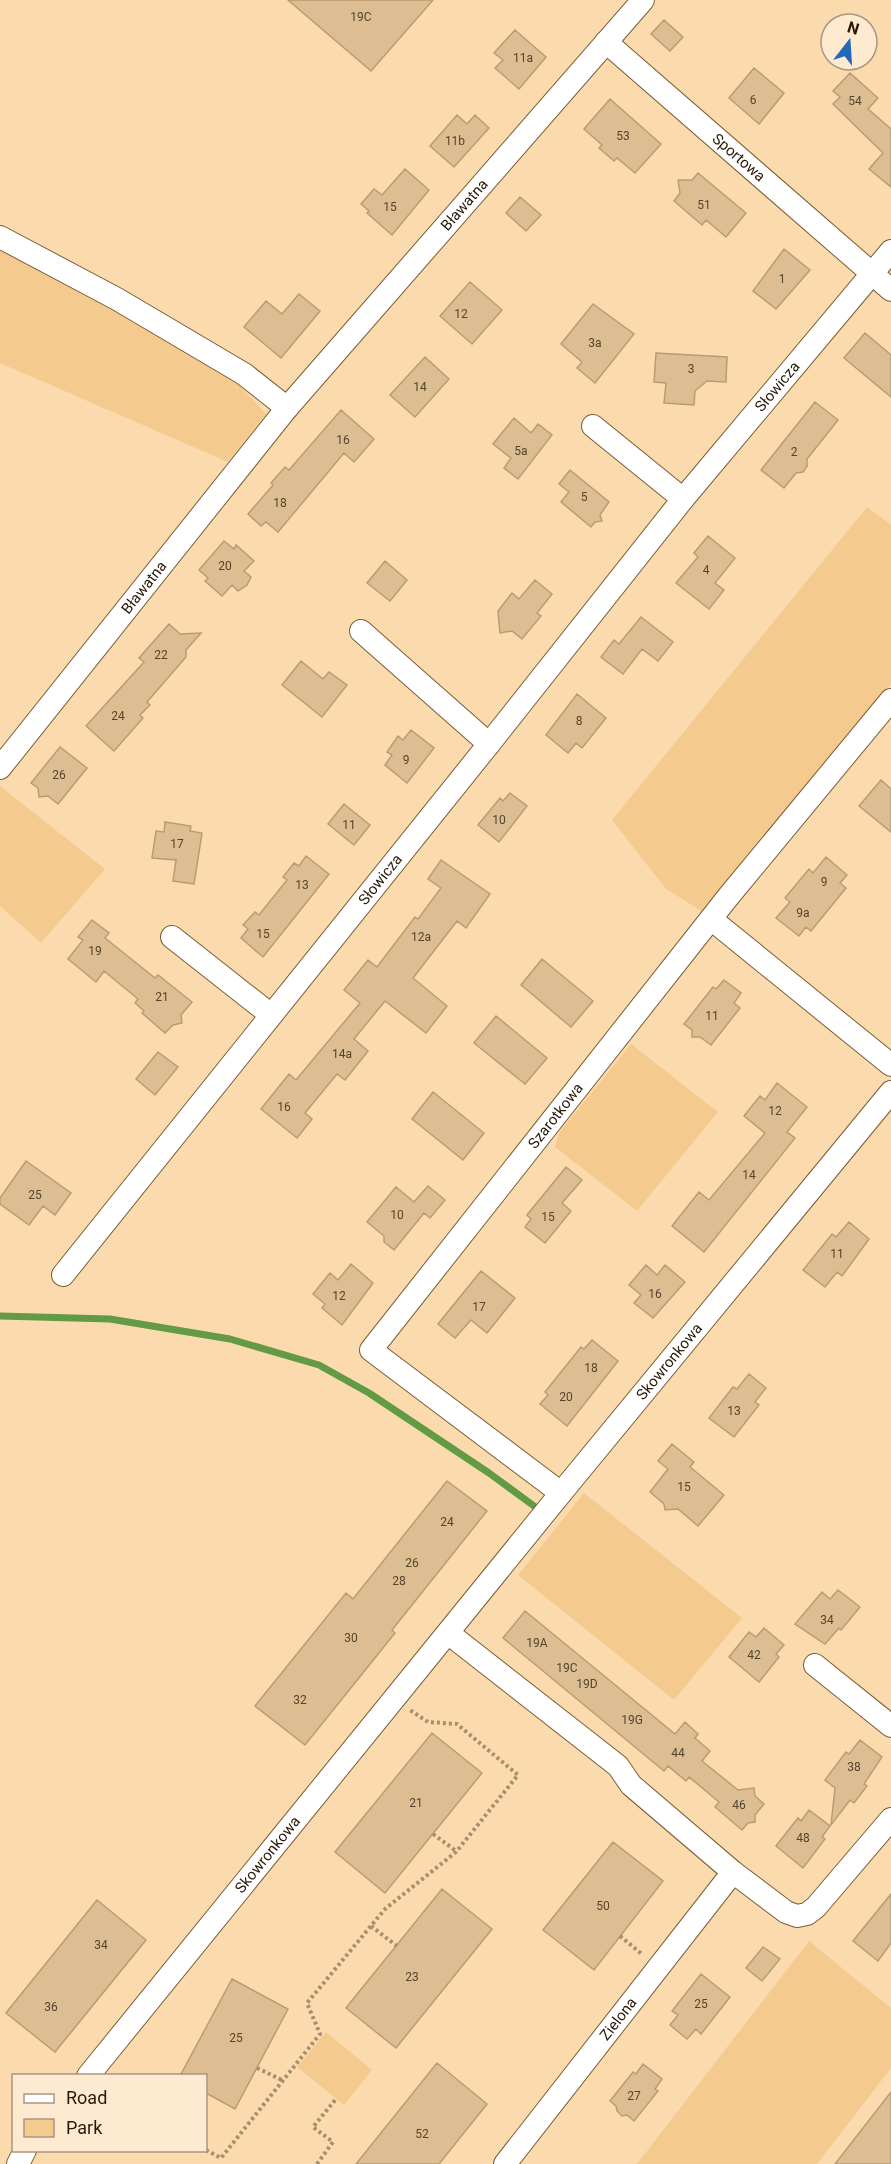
<svg xmlns="http://www.w3.org/2000/svg" width="891" height="2164" font-family="Roboto,sans-serif">
  <style>
    .green { fill: #f4ca8f }
    .lines { fill: none; stroke-linecap: round; stroke-linejoin: round }
    .stream { stroke: #639a44; stroke-width: 7 }
    .building { fill: #ddbe92; stroke: #ba9c72; stroke-width: 1.5 }
    .minor-casing { stroke: #795d35; stroke-width: 24 }
    .path { stroke: #a78f6d; stroke-width: 4; stroke-dasharray: 3 3; stroke-linecap: butt }
    .minor { stroke: #fff; stroke-width: 22 }
    .labels { text-anchor: middle; stroke-width: 5; stroke-linejoin: round; paint-order: stroke }
    .number-label { font-size: 12px; fill: #54442c }
    .street-label { font-size: 15px; fill: #261b0a; stroke: #feead0 }
  </style>
  <rect width="100%" height="100%" fill="#fbdbae"/>
  <path class="green" d="M0 249 225 370 266 414 228 462 0 363Z
    M867 507 891 525V684L706 914 666 889 612 820Z
    M0 786 105 869 41 943 0 906Z
    M631 1044 718 1112 637 1211 555 1147 559 1133Z
    M584 1493 742 1618 674 1700 518 1575Z
    M809 1941 891 2008V2068L817 2164H637Z
    M326 2032 372 2070 344 2105 297 2067Z"/>
  <g class="lines">
    <path class="stream" d="M0 1316 110 1319 230 1339 319 1365 369 1393 489 1473 534 1506"/>
  </g>
  <path class="building" d="M288 0H433L371 71Z
    M664 20 683 37 670 51 651 34Z
    M515 30 546 57 519 89 495 68 503 60 494 53Z
    M754 68 784 93 759 124 729 98Z
    M850 73 878 98 868 109 891 129V187L869 169 883 153 833 104 840 97 833 91Z
    M610 99 661 144 635 173 617 158 614 161 599 148 602 145 584 129Z
    M457 115 467 124 475 115 489 128 454 167 430 146Z
    M405 169 429 190 392 235 367 213 369 211 361 204 374 189 382 195Z
    M698 173 746 213 726 237 706 220 702 225 674 201 680 193 678 180H692Z
    M520 197 541 215 526 231 506 213Z
    M784 249 810 270 776 309 753 291Z
    M470 282 502 310 472 344 440 316Z
    M299 294 320 311 281 358 244 327 266 301 282 314Z
    M593 304 634 334 595 383 577 368 582 362 561 344Z
    M865 333 891 355V397L844 358Z
    M656 353 727 357 726 382 707 381 695 391 694 405 664 403 666 383 654 382Z
    M425 357 449 379 415 417 390 395Z
    M815 402 838 420 807 459V466L803 472 796 473 784 488 761 470Z
    M341 410 374 439 354 462 344 453 278 532 266 522 261 526 248 514 273 485 271 483 285 467 289 470Z
    M514 418 531 433 538 424 552 435 518 479 504 468 511 458 493 444Z
    M570 470 609 502 600 515 602 521 595 522 591 527 561 502 569 492 559 484Z
    M708 536 735 558 715 583 724 590 709 609 676 583 698 557 694 553Z
    M224 541 234 549 236 545 254 561 244 571 251 577 247 585 238 591 232 585 222 596 205 581 208 578 199 570Z
    M385 561 407 580 390 601 367 583Z
    M535 580 552 594 537 613 541 616 522 639 512 631 500 633 498 611 512 593 519 599Z
    M641 617 673 642 658 661 642 649 623 674 601 657 614 640 619 644Z
    M169 624 180 634 201 633 186 650V657L147 702 150 705 140 715 143 718 114 751 86 726 144 662 139 658Z
    M301 661 323 679 329 672 347 685 322 717 282 685Z
    M577 694 606 718 582 748 576 743 568 753 546 735Z
    M411 730 434 748 407 783 385 765 392 755 387 752 398 736 403 740Z
    M60 747 87 768 58 804 48 796 39 797 38 788 31 783Z
    M881 780 891 789V832L859 806Z
    M510 793 527 806 499 842 478 825 500 798 503 801Z
    M344 804 370 825 354 845 328 824Z
    M165 822 191 826 190 831 202 833 194 884 173 881 176 860 152 858 156 831 164 832Z
    M306 856 329 874 263 957 241 938 248 929 243 925 255 912 259 915 287 880 283 877 294 863 299 866Z
    M826 857 847 875 840 883 846 888 811 931 806 927 799 936 776 918 790 902 785 898 809 869 813 873Z
    M441 860 490 894 466 928 457 921 413 978 447 1006 426 1033 385 1001 354 1039 368 1051 345 1080 337 1074 305 1113 312 1119 297 1138 261 1109 289 1074 296 1080 360 1003 344 990 368 960 377 967 415 917 418 919 441 888 428 879Z
    M92 920 109 933 105 938 155 978 158 975 192 1002 181 1015 182 1023 173 1025 165 1033 142 1013 144 1011 135 1003 138 999 104 971 96 982 68 959 83 940 78 937Z
    M542 959 593 1001 571 1027 521 985Z
    M724 980 741 993 734 1003 740 1008 711 1045 700 1037H692V1030L684 1024 713 987 716 989Z
    M496 1016 547 1058 525 1084 474 1043Z
    M158 1052 178 1067 155 1095 136 1079Z
    M777 1083 807 1107 787 1132 795 1138 704 1252 672 1226 699 1192 709 1200 765 1133 744 1116 760 1096 765 1100Z
    M433 1092 484 1133 463 1160 412 1119Z
    M26 1161 71 1193 55 1215 43 1206 29 1225 0 1204V1198Z
    M566 1167 582 1180 562 1203 571 1211 545 1243 525 1227 531 1219 527 1215Z
    M428 1186 445 1200 430 1218 424 1213 394 1250 384 1242V1236L367 1222 396 1187 414 1202Z
    M849 1222 869 1239 842 1276 837 1272 825 1287 803 1270 832 1234 836 1237Z
    M351 1264 373 1283 342 1325 322 1308 325 1304 313 1294 330 1273 338 1280Z
    M646 1265 657 1275 665 1265 685 1282 653 1318 634 1303 641 1295 629 1285Z
    M481 1271 515 1298 487 1333 471 1320 455 1338 438 1324Z
    M592 1340 618 1361 567 1426 540 1404 548 1395 545 1392 581 1347 584 1349Z
    M749 1374 766 1388 755 1402 759 1405 734 1437 709 1418 733 1387 737 1389Z
    M672 1444 694 1462 690 1467 724 1495 698 1526 678 1509 665 1510 664 1504 650 1492 668 1469 658 1461Z
    M447 1481 487 1511 392 1630 395 1633 305 1745 255 1706 346 1593 353 1599Z
    M838 1590 860 1607 841 1630 839 1628 825 1644 795 1624 822 1592 830 1599Z
    M525 1611 675 1734 685 1722 698 1734 695 1738 710 1751 702 1761 738 1790 754 1788 755 1796 764 1804 755 1815V1822L748 1823 742 1830 715 1807 719 1802 689 1777 686 1781 668 1766 664 1771 503 1638Z
    M764 1628 784 1645 776 1654 779 1657 759 1682 729 1657 749 1632 756 1637Z
    M432 1733 482 1773 385 1893 335 1852Z
    M860 1740 882 1757 864 1784 867 1786 854 1803 850 1800 831 1825 835 1788 825 1780 846 1752 849 1754Z
    M809 1810 830 1826 822 1837 825 1839 803 1868 776 1846 798 1818 801 1821Z
    M613 1842 663 1881 594 1970 543 1930Z
    M442 1889 492 1929 396 2048 346 2008Z
    M891 1894V1943L878 1961 853 1941Z
    M97 1900 146 1940 55 2052 6 2013Z
    M763 1947 780 1959 762 1981 746 1968Z
    M701 1974 730 1997 701 2034 696 2029 687 2039 670 2025 678 2015 672 2011Z
    M232 1979 288 2009 235 2109 206 2093V2076H180Z
    M437 2063 487 2104 439 2164H356Z
    M643 2064 662 2079 655 2089 658 2091 634 2121 627 2115 622 2116 617 2111 616 2106 610 2101 633 2072 636 2074Z
    M891 2092V2164H835Z"/>
  <g class="lines">
    <g class="minor-casing">
      <g id="minor">
        <path id="s1" d="M606 42 891 290"/>
        <path d="M0 237 117 299 244 374 287 408"/>
        <path d="M593 426 683 499"/>
        <path d="M361 631 489 744"/>
        <path id="s2" d="M0 768 287 408 643 0"/>
        <path d="M711 919 891 1065"/>
        <path d="M172 937 271 1015"/>
        <path id="s3" d="M63 1275 489 744 683 499 891 251"/>
        <path id="s4" d="M561 1493 371 1350 728 897 891 700"/>
        <path d="M448 1633 618 1766 631 1785 733 1872 786 1912 797 1916 807 1914 816 1907 891 1819"/>
        <path d="M815 1665 891 1726"/>
        <path id="s5" d="M88 2076 561 1493 891 1092"/>
        <path d="M18 2164 25 2150"/>
        <path id="s6" d="M505 2164 733 1872"/>
      </g>
    </g>
    <path class="path" d="M433 1834 456 1851
      M371 1926 397 1946
      M620 1936 643 1955
      M257 2068 282 2080
      M206 2150 221 2158 320 2034 307 2003 385 1909 456 1852 518 1775 457 1724 428 1722 410 1710
      M317 2164 333 2142 313 2127 336 2099"/>
    <use href="#minor" class="minor"/>
  </g>
  <g class="labels">
    <g class="number-label">
      <text x="361" y="21">19C</text>
      <text x="523" y="62">11a</text>
      <text x="753" y="104">6</text>
      <text x="855" y="105">54</text>
      <text x="623" y="140">53</text>
      <text x="455" y="145">11b</text>
      <text x="704" y="209">51</text>
      <text x="390" y="211">15</text>
      <text x="782" y="283">1</text>
      <text x="461" y="318">12</text>
      <text x="595" y="347">3a</text>
      <text x="691" y="373">3</text>
      <text x="420" y="391">14</text>
      <text x="343" y="444">16</text>
      <text x="521" y="455">5a</text>
      <text x="794" y="456">2</text>
      <text x="584" y="501">5</text>
      <text x="280" y="507">18</text>
      <text x="225" y="570">20</text>
      <text x="706" y="574">4</text>
      <text x="161" y="659">22</text>
      <text x="118" y="720">24</text>
      <text x="579" y="725">8</text>
      <text x="406" y="764">9</text>
      <text x="59" y="779">26</text>
      <text x="499" y="824">10</text>
      <text x="349" y="829">11</text>
      <text x="177" y="848">17</text>
      <text x="824" y="886">9</text>
      <text x="302" y="889">13</text>
      <text x="803" y="917">9a</text>
      <text x="263" y="938">15</text>
      <text x="421" y="941">12a</text>
      <text x="95" y="955">19</text>
      <text x="162" y="1001">21</text>
      <text x="712" y="1020">11</text>
      <text x="342" y="1058">14a</text>
      <text x="284" y="1111">16</text>
      <text x="775" y="1115">12</text>
      <text x="749" y="1179">14</text>
      <text x="35" y="1199">25</text>
      <text x="397" y="1219">10</text>
      <text x="548" y="1221">15</text>
      <text x="837" y="1258">11</text>
      <text x="655" y="1298">16</text>
      <text x="339" y="1300">12</text>
      <text x="479" y="1311">17</text>
      <text x="591" y="1372">18</text>
      <text x="566" y="1401">20</text>
      <text x="734" y="1415">13</text>
      <text x="684" y="1491">15</text>
      <text x="447" y="1526">24</text>
      <text x="412" y="1567">26</text>
      <text x="399" y="1585">28</text>
      <text x="827" y="1624">34</text>
      <text x="351" y="1642">30</text>
      <text x="537" y="1647">19A</text>
      <text x="754" y="1659">42</text>
      <text x="567" y="1672">19C</text>
      <text x="587" y="1688">19D</text>
      <text x="300" y="1704">32</text>
      <text x="632" y="1724">19G</text>
      <text x="678" y="1757">44</text>
      <text x="854" y="1771">38</text>
      <text x="416" y="1807">21</text>
      <text x="739" y="1809">46</text>
      <text x="803" y="1842">48</text>
      <text x="603" y="1910">50</text>
      <text x="101" y="1949">34</text>
      <text x="412" y="1981">23</text>
      <text x="701" y="2008">25</text>
      <text x="51" y="2011">36</text>
      <text x="236" y="2042">25</text>
      <text x="634" y="2100">27</text>
      <text x="422" y="2138">52</text>
    </g>
    <g class="street-label">
      <text dy="5" stroke="none"><textPath href="#s1" startOffset="176">Sportowa</textPath></text>
      <text dy="5" stroke="none"><textPath href="#s2" startOffset="730">Bławatna</textPath></text>
      <text dy="5" stroke="none"><textPath href="#s3" startOffset="1140">Słowicza</textPath></text>
      <text dy="5" stroke="none"><textPath href="#s2" startOffset="231">Bławatna</textPath></text>
      <text dy="5" stroke="none"><textPath href="#s3" startOffset="507">Słowicza</textPath></text>
      <text dy="5" stroke="none"><textPath href="#s4" startOffset="536">Szarotkowa</textPath></text>
      <text dy="5" stroke="none"><textPath href="#s5" startOffset="921">Skowronkowa</textPath></text>
      <text dy="5" stroke="none"><textPath href="#s5" startOffset="285">Skowronkowa</textPath></text>
      <text dy="5" stroke="none"><textPath href="#s6" startOffset="184">Zielona</textPath></text>
    </g>
  </g>
  <rect x="12" y="2074" width="195" height="78" fill="#feead0" stroke="#a89781" stroke-width="1.5"/>
  <rect x="24" y="2094" width="30" height="9" fill="#ffffff" stroke="#a89781" stroke-width="1.5"/>
  <text x="66" y="2104" font-size="18" fill="#261b0a">Road</text>
  <rect x="24" y="2119" width="30" height="18" fill="#f4ca8f" stroke="#a89781" stroke-width="1.5"/>
  <text x="66" y="2134" font-size="18" fill="#261b0a">Park</text>
  <g transform="translate(849 42) rotate(17)"><circle r="28" fill="#feead0" stroke="#a89781" stroke-width="1.5"/>
  <path d="M0-4.5L10 22L0 15L-10 22Z" fill="#2468b8"/>
  <text y="-9" font-size="16" font-weight="bold" text-anchor="middle" fill="#261b0a">N</text>
  </g>
</svg>
